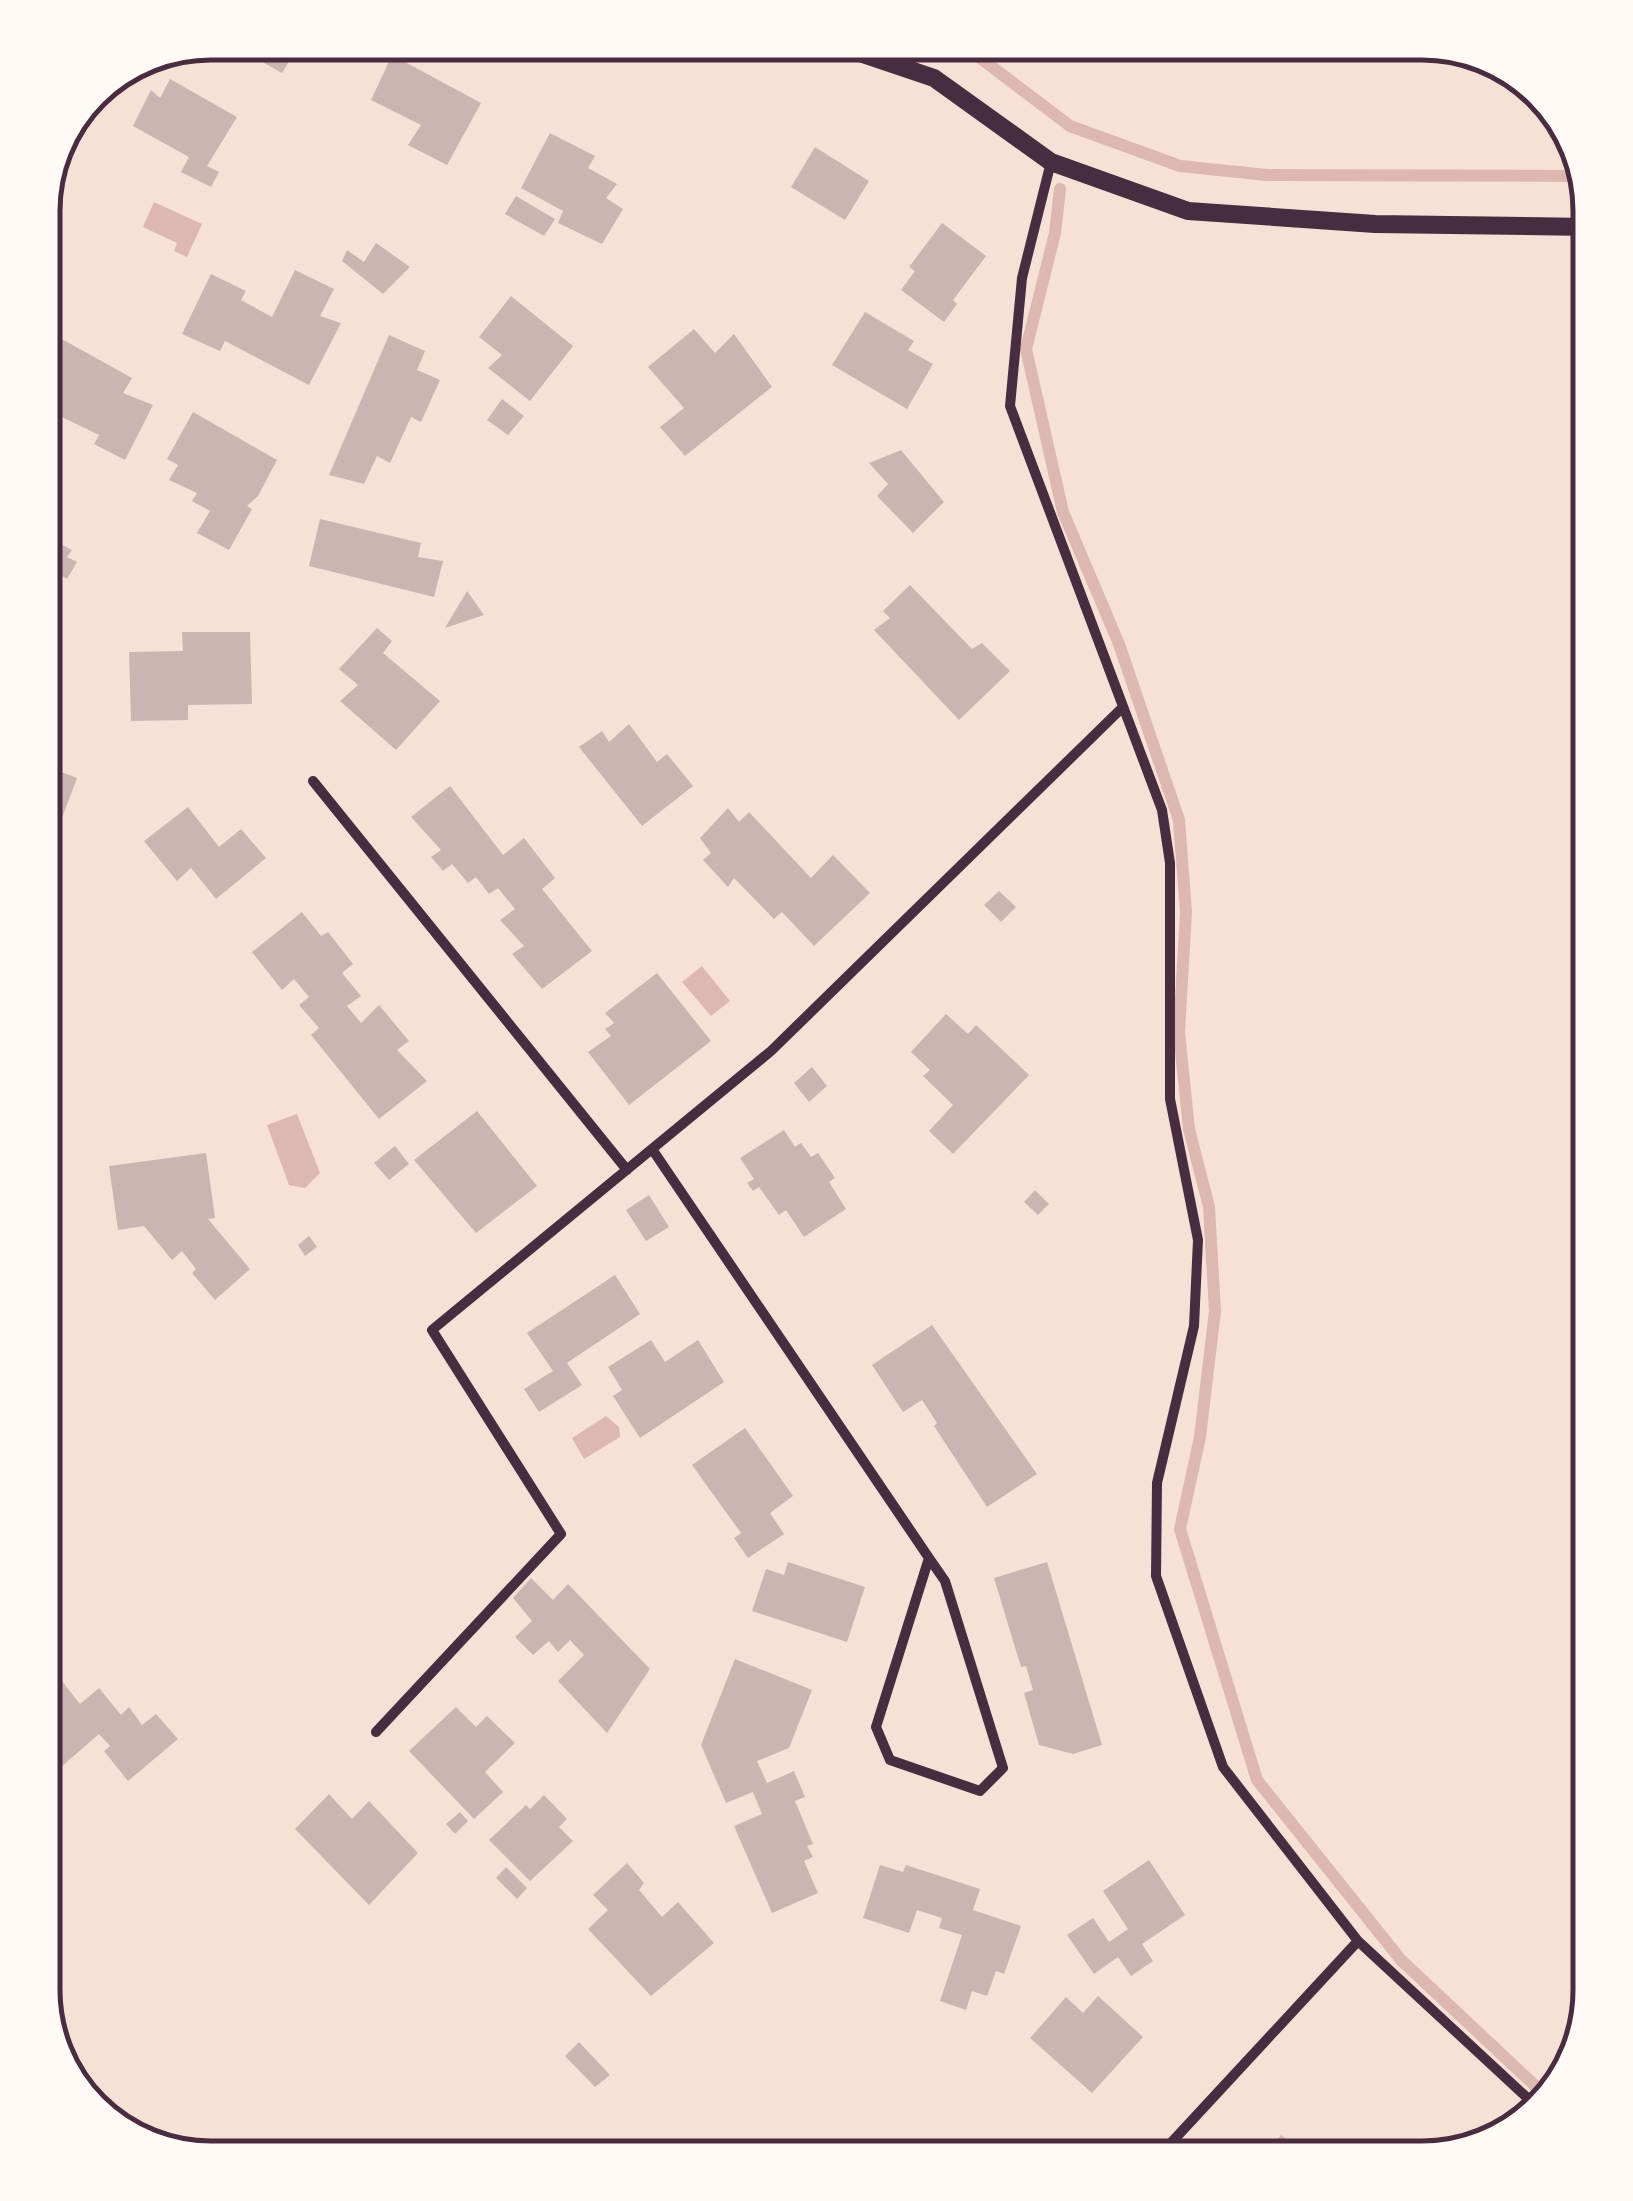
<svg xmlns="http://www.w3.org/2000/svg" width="1633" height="2201" font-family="'Archivo Narrow',sans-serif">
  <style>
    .water { fill: #dcb8b0 }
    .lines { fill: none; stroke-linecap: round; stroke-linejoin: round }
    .stream { stroke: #dcb8b0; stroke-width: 12 }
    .building { fill: #ccb4b1 }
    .minor { stroke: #4a2c40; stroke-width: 10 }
    .tertiary { stroke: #4a2c40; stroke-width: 18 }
    .rim { fill: none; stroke: #4a2c40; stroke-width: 5 }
  </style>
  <rect width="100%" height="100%" fill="#f7e1d7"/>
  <path class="water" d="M154 202 202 224 187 257 174 251 177 243 143 227Z
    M702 966 730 1001 711 1016 682 982Z
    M297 1114 320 1173 305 1188 289 1185 267 1125Z
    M606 1416 619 1427 620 1437 584 1459 572 1438Z
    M1281 2135 1310 2156 1261 2158Z"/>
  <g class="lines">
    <path class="stream" d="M952 43 967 48 1070 126 1180 166 1267 175 1581 176
      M1060 189 1055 233 1026 349 1063 512 1119 644 1179 820 1186 912 1179 1032 1189 1129 1209 1207 1215 1311 1200 1437 1180 1529 1257 1780 1401 1960 1546 2096"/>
  </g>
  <path class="building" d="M229 43H300L282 73Z
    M392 55 481 103 447 165 408 145 421 125 371 100Z
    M170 79 237 117 207 166 219 172 211 187 181 172 189 157 133 126 151 90 160 98Z
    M550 133 595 156 588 168 617 184 606 198 623 209 602 244 558 223 563 211 521 188Z
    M815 147 869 181 845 220 791 187Z
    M516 196 555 219 544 236 505 214Z
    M942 223 986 256 953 300 957 304 944 322 901 290 915 271 909 267Z
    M376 243 410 267 383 294 342 261 347 250 364 262Z
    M295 270 334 289 320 316 341 323 309 385 225 341 220 351 182 334 211 274 246 291 241 300 272 317Z
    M511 296 573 346 530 401 488 368 502 355 479 337Z
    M865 312 914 341 908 350 933 364 907 409 832 365Z
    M694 329 715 353 734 334 772 387 685 456 660 427 684 408 648 367Z
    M389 335 425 351 417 370 440 380 421 422 411 417 390 463 377 456 364 484 329 475Z
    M60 338 132 378 123 393 153 405 125 460 94 444 99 435 43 408V371Z
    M502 399 524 416 508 435 487 420Z
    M193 412 277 460 258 496 247 506 252 509 229 550 197 533 210 511 192 501 197 493 169 480 178 465 167 459Z
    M901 450 944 502 913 533 877 496 888 484 869 463Z
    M320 519 421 543 418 557 443 561 434 597 309 566Z
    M43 535 72 550 67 557 77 562 67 579 59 574 43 601Z
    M910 585 972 649 982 643 1010 671 959 720 874 630 890 618 883 611Z
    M467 591 484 615 445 628 455 611Z
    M377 628 392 641 383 653 440 701 396 750 340 701 358 685 339 669Z
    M182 632H250L252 704 188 705V720L131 721 129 652 183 651Z
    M629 724 657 762 667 754 693 786 642 826 579 747 602 731 609 742Z
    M43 765 77 778 62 818 43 810Z
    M450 786 503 855 524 838 555 878 542 889 592 951 542 989 512 954 524 946 500 920 515 909 498 888 489 894 476 877 468 883 452 864 443 871 431 857 441 850 411 817Z
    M188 807 219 847 241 829 266 858 216 899 191 868 177 881 144 841Z
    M728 808 739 822 749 812 811 878 833 855 870 893 814 946 782 912 774 919 734 878 728 887 703 860 711 853 700 838Z
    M999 891 1016 907 1001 922 984 905Z
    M302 912 321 936 328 932 353 964 342 973 361 996 347 1006 361 1023 379 1005 409 1041 397 1050 427 1081 379 1119 311 1035 319 1028 299 1005 309 997 294 979 282 990 252 952Z
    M657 973 711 1041 629 1105 588 1052 611 1036 605 1029 614 1023 605 1013Z
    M946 1014 968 1034 976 1025 1029 1075 953 1154 929 1131 953 1105 923 1076 930 1070 911 1052Z
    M812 1067 827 1086 809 1102 794 1083Z
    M477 1111 537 1186 476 1233 414 1160Z
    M784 1130 795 1147 801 1143 811 1157 818 1153 835 1178 829 1182 846 1209 804 1237 786 1210 779 1215 759 1187 753 1191 747 1183 754 1179 740 1158Z
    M395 1146 409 1164 389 1180 374 1163Z
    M206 1153 215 1218 208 1219 250 1269 215 1300 192 1273 196 1269 182 1251 172 1260 144 1226 118 1230 109 1166Z
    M1035 1190 1049 1204 1038 1215 1024 1202Z
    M649 1195 669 1227 646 1241 626 1210Z
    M309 1236 317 1247 305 1256 298 1245Z
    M615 1275 640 1314 567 1363 582 1385 539 1412 524 1389 553 1371 527 1333Z
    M932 1325 1037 1474 987 1507 934 1426 937 1423 922 1400 903 1412 872 1365Z
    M651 1340 665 1362 698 1340 724 1382 640 1438 613 1396 622 1390 608 1367Z
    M745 1428 793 1496 770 1513 784 1534 748 1558 734 1538 741 1533 692 1465Z
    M788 1562 865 1587 847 1642 752 1611 766 1569 784 1575Z
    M1047 1562 1102 1745 1073 1754 1039 1745 1024 1693 1033 1690 1026 1666 1021 1667 994 1578Z
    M531 1578 553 1600 568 1584 650 1669 607 1733 558 1681 584 1655 570 1640 558 1652 549 1641 533 1655 515 1637 532 1621 513 1598Z
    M43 1625 55 1640 43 1649Z
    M43 1657 80 1704 99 1688 121 1715 129 1707 142 1725 156 1714 178 1739 128 1781 104 1751 110 1746 99 1734 61 1767 43 1744Z
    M735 1659 812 1690 789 1748 757 1761 767 1783 794 1771 805 1797 795 1801 813 1844 807 1846 813 1857 804 1861 818 1893 772 1913 734 1826 762 1814 753 1792 726 1803 701 1745Z
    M456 1707 476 1727 487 1716 515 1743 485 1772 503 1792 474 1819 409 1751Z
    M329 1794 352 1819 369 1801 418 1853 369 1905 295 1829Z
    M544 1795 567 1819 559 1827 573 1841 530 1881 489 1840 526 1805 530 1809Z
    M460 1812 468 1821 455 1834 446 1824Z
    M1149 1860 1185 1915 1142 1944 1153 1961 1131 1976 1118 1957 1094 1974 1067 1935 1093 1918 1109 1942 1128 1929 1103 1891Z
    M627 1863 644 1883 639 1890 662 1917 678 1902 714 1943 651 1996 588 1929 608 1910 593 1895Z
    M880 1865 903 1872 906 1865 980 1889 973 1910 1021 1926 1004 1974 996 1971 987 1996 972 1991 966 2010 940 2001 962 1935 939 1928 942 1918 917 1910 909 1933 863 1918Z
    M506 1867 527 1888 517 1899 496 1878Z
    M1098 1996 1143 2037 1092 2093 1030 2038 1066 1997 1083 2013Z
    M579 2042 610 2075 595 2087 565 2056Z"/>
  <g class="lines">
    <path class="minor" d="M1051 162 1022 278 1010 406 1162 810 1170 863V1099L1198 1240 1194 1326 1157 1483 1156 1576 1223 1767 1358 1941 1536 2106
      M313 781 627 1170
      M652 1149 929 1558 945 1581 1003 1768 980 1791 890 1760 876 1727 929 1558
      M376 1732 561 1534 432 1330 771 1051 1123 707
      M1157 2158 1358 1941"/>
    <path class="tertiary" d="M830 43 934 78 1051 162 1188 211 1375 224 1590 227"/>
  </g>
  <path d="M0 0H1633V2201H0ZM211 60H1422A151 151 0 0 1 1573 211V1990A151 151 0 0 1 1422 2141H211A151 151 0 0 1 60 1990V211A151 151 0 0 1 211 60Z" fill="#fffaf5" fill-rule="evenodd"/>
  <path class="rim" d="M211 60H1422A151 151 0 0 1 1573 211V1990A151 151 0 0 1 1422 2141H211A151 151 0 0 1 60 1990V211A151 151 0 0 1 211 60Z"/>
</svg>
